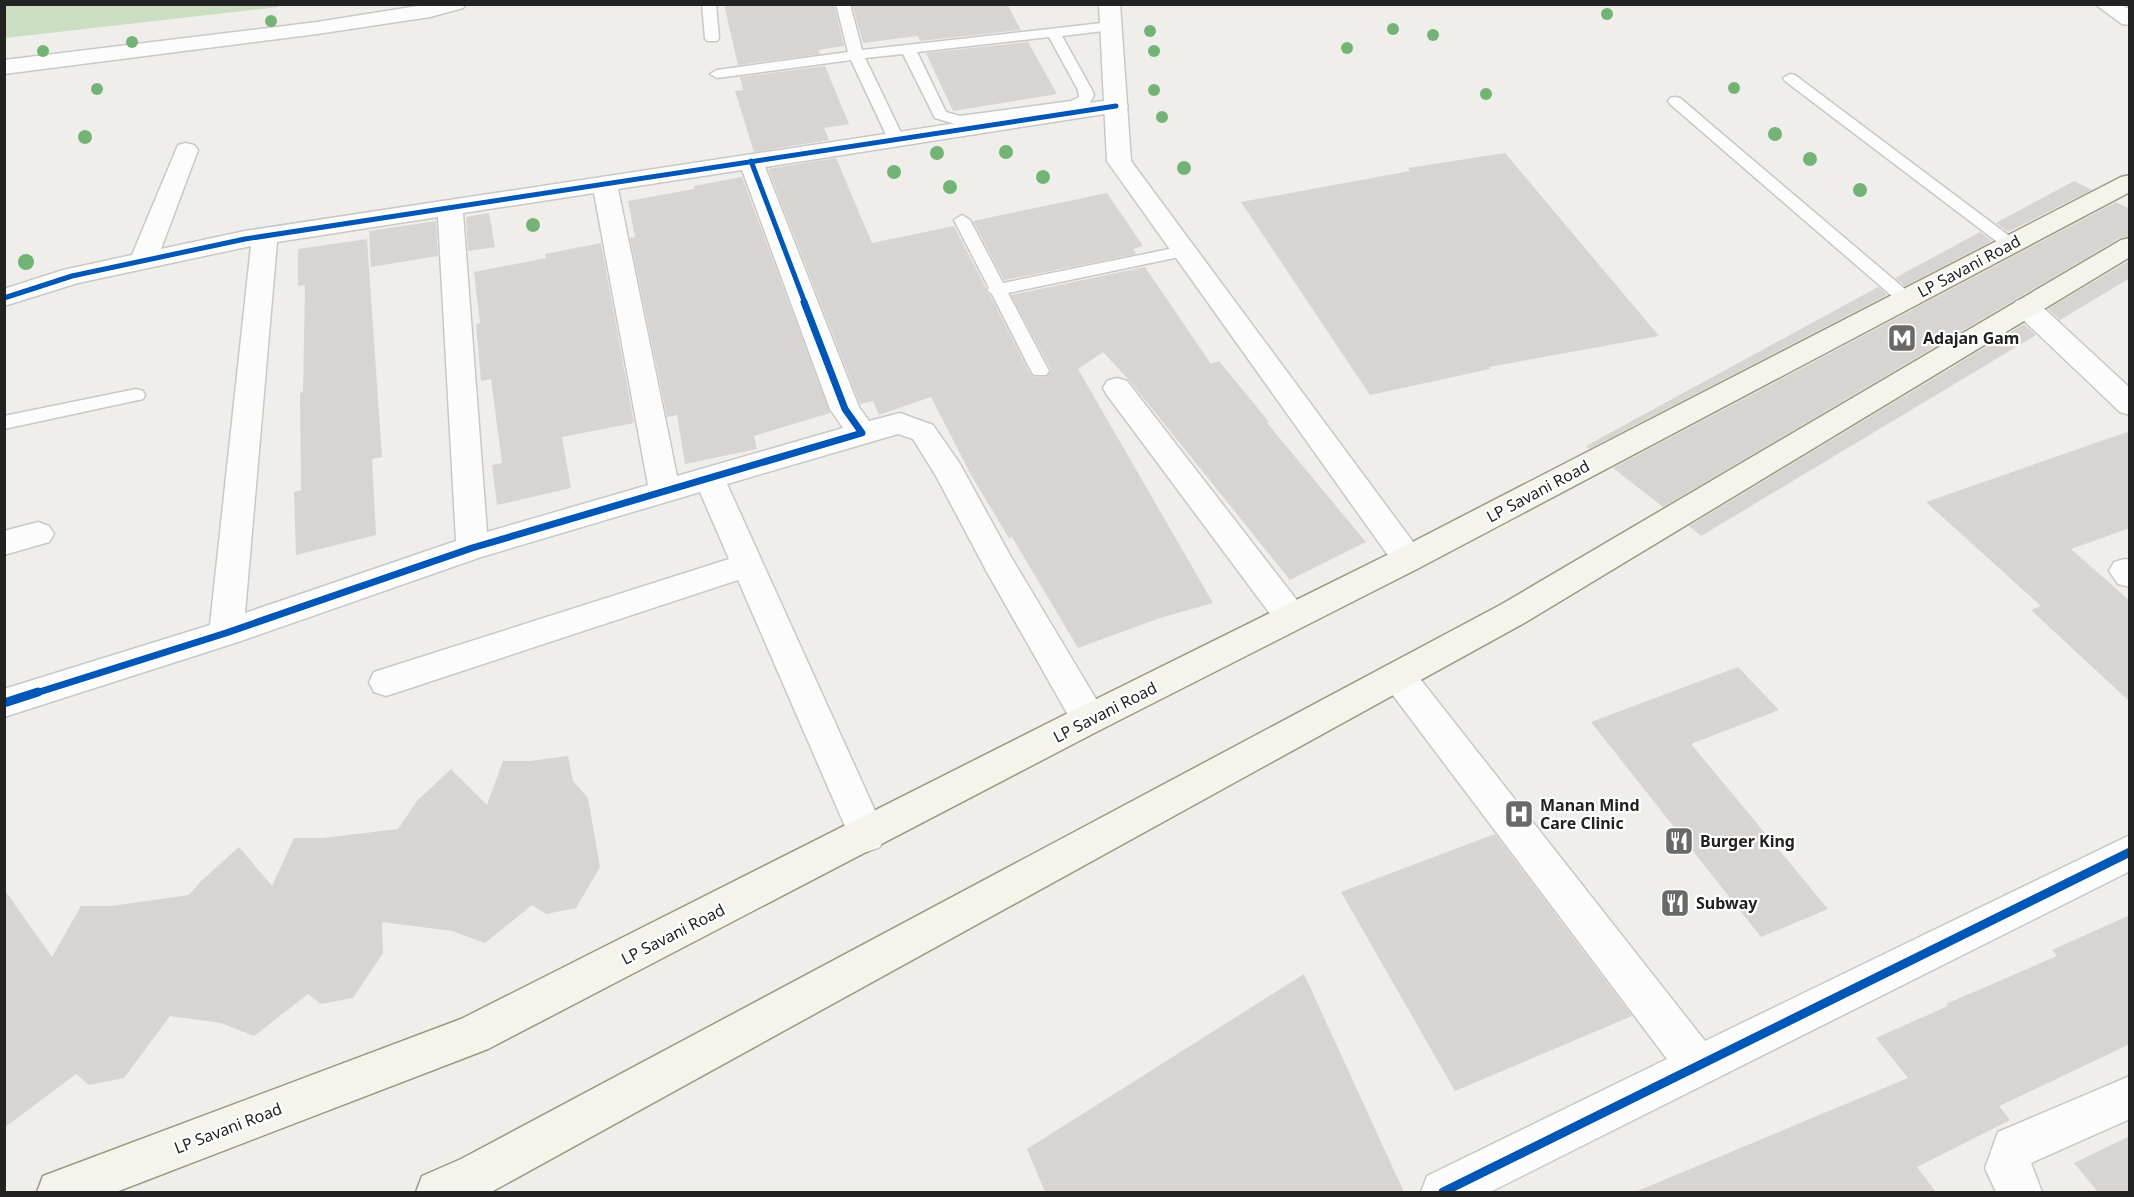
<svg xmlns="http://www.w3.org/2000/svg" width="2134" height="1197" font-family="'Noto Sans',sans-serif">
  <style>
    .forest { fill: #cbdec1 }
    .building { fill: #d7d4d2 }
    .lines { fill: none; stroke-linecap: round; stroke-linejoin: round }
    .service-casing { stroke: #c9c8c7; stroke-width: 3 }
    .minor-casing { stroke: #c9c8c7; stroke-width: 3 }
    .tertiary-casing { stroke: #c9c8c7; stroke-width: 3 }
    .secondary-casing { stroke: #999a82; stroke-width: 3 }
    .service { fill: #fdfcfc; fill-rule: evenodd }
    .minor { fill: #fdfcfc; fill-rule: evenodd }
    .tertiary { fill: #fdfcfc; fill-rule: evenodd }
    .secondary { fill: #f4f4ed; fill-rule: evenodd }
    .cycleway-far2-casing { stroke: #fff; stroke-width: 8 }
    .cycleway-far1-casing { stroke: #fff; stroke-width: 10 }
    .cycleway-casing { stroke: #fff; stroke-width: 13 }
    .cycleway-far2 { stroke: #0057b8; stroke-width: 5 }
    .cycleway-far1 { stroke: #0057b8; stroke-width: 7 }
    .cycleway { stroke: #0057b8; stroke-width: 9 }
    .tree { fill: #73b476 }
    .labels { text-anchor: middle; stroke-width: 4.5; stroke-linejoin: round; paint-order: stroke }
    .street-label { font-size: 16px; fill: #222; stroke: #fff }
    .poi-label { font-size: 16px; font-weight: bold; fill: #222; stroke: #fff; text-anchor: start }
  </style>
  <rect width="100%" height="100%" fill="#f0eeeb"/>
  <path class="forest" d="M4 5 5 4 279 5 278 7 5 38Z"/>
  <path class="building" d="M724 4H834L844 46 818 50 820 54 738 65Z
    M852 4H1007L1021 30 920 41 918 36 863 43Z
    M1028 42 1057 94 953 111 926 53Z
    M825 66 849 124 824 128 829 140 754 152 735 91 743 90 740 77Z
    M1505 153 1659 336 1489 367 1490 369 1370 395 1241 202 1410 171 1408 168Z
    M836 158 872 243 954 226 986 288V292L990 295 1029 372 1034 377H1046L1051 370 1011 295 1145 267 1211 364 1219 361 1269 422 1267 423 1366 542 1290 580 1129 380 1103 352 1078 369 1213 603 1160 618 1078 648 1012 537 1009 538 971 475 931 397 879 415 873 401 860 404 768 169Z
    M742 177 830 413 754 436 757 449 685 464 677 415 667 417 630 238 635 237 628 201 694 189V186Z
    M2074 181 2092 190 2008 232 1996 223Z
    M1107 193 1143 246 1133 249 1136 254 1004 280 973 221Z
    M2116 202 2130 209V236L2120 238 1663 507 1613 468Z
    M489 213 495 247 468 251 466 217Z
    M436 221 438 256 371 267 369 231Z
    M1980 232 1992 241 1905 286 1895 278Z
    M367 239 382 457 372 459 376 535 296 555 294 492 301 490 300 393 303 392 305 285 298 286V249Z
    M601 243 634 423 562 437 571 488 497 505 492 465 502 463 491 379 481 381 476 324 480 323 474 272 546 258 545 254Z
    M2130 260V278L2060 320 2048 309Z
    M1878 287 1887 295 1589 449 1586 446Z
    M2024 324 2036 335 1701 536 1689 526Z
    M2130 431V528L2071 549 2130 601V702L2031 610 2041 606 1926 502Z
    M1738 667 1779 710 1691 744 1828 909 1761 937 1591 722Z
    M568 756 573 781 588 798 600 867 576 908 546 914 532 905 485 943 452 931 382 922 383 953 353 998 321 1004 308 994 254 1036 221 1023 170 1016 124 1078 89 1085 76 1074 4 1128V889L52 957 81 906H111L189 895 200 882 239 847 272 886 294 838H323L398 829 417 801 451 769 487 805 503 761H530Z
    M1495 834 1632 1016 1455 1091 1341 892Z
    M2130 915V1044L1999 1106 2010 1120 1917 1167 1936 1192H1635L1908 1078 1876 1038 1948 1006 1946 1004 2057 956 2052 950Z
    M1304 974 1404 1192H1045L1027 1149Z
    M2130 1136V1192H2098L2074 1163Z"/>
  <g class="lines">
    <g class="service-casing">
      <path id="service" d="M702 4H716L719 38 717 41H707L705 38Z
        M836 4H850L862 50 1111 22 1118 26 1111 30 1062 36 1092 90 1094 95 1090 103 1074 109 959 125 935 118 903 54 865 58 904 139 896 144 888 139 851 60 717 78 710 74 717 70 848 52ZM1049 37 1078 90 1079 97 1071 101 960 116 946 112 917 52Z
        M1790 74 1795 75 2016 241 2018 244 2016 247H2004L1785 81 1783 78Z
        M1675 97 1680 98 1912 295 1915 299 1912 303H1900L1670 104 1668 101 1670 98Z
        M962 215 970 220 1003 283 1184 246 1192 251 1184 256 1008 293 1049 371 1046 375H1034L1031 371 992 294 987 290 989 288 954 220Z
        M136 389 143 391 145 395 143 399 4 429V416Z"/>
    </g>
    <g class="minor-casing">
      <path id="minor" d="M430 4H466L463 8 430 17 317 34 4 74V60L317 22Z
        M1116 99 1124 101 1128 106 1124 111 765 167 859 407 869 421 900 413 933 425 960 464 1011 557 1102 709 1107 719 1102 729 1089 734 1076 729 988 574 936 476 913 439 898 434 727 484 886 835 880 847 867 852 854 847 738 580 386 696 374 692 369 682 374 672 729 559 700 492 481 557 238 642 4 717V689L210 625 251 246 78 283 4 306V289L63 270 132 255 178 145 186 143 194 145 198 150 161 249 245 231ZM742 170 830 409 843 428 677 476 618 189ZM594 193 648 485 487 532 463 213ZM438 217 456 541 245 613 277 242Z
        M2026 298 2036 301 2130 388V415L2120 412 2016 313 2012 307 2016 301Z
        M1117 378 1127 381 1303 608 1308 617 1303 626 1291 630 1279 626 1107 395 1103 388 1107 381Z
        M38 522 49 526 54 534 49 542 4 555V531Z
        M2125 559 2130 560V587L2118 584 2109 571 2114 562Z
        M1398 662 1410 666 1705 1041 2130 835V871L1490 1192H1421L1427 1176 1667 1059 1386 686 1381 676 1386 666Z
        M2130 1076V1119L2031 1163 2042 1192H1996L1985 1168 1998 1132Z"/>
    </g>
    <g class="tertiary-casing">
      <path id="tertiary" d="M1099 4H1120L1131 161 1419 550 1424 559 1419 568 1408 571 1397 568 1107 161Z
        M2095 4H2121L2130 10V25L2122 24Z"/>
    </g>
    <g class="secondary-casing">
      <path id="secondary" d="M2130 175V192L1419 568 1102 729 488 1049 116 1192H37L43 1176 59 1170 461 1019 1076 709 1397 550 2121 177Z
        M2130 238V257L1526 622 493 1191 416 1192 422 1176 461 1159 1502 604 2121 240Z"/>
    </g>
    <use href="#service" class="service"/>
    <use href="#minor" class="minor"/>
    <use href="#tertiary" class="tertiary"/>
    <use href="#secondary" class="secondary"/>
    <g class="cycleway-far2-casing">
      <path id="cycleway-far2" d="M751 161 805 303
        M4 298 72 276 245 239 1116 106"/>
    </g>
    <g class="cycleway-far1-casing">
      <path id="cycleway-far1" d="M33 694 226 633 472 548 862 433 845 409 804 302"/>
    </g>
    <g class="cycleway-casing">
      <path id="cycleway" d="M4 703 38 692
        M1443 1192 2130 852"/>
    </g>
    <use href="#cycleway-far2" class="cycleway-far2"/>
    <use href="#cycleway-far1" class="cycleway-far1"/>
    <use href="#cycleway" class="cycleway"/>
  </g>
  <g class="tree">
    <circle cx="1607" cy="14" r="6"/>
    <circle cx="271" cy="21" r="6"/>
    <circle cx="1393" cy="29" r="6"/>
    <circle cx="1150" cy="31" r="6"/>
    <circle cx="1433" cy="35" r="6"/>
    <circle cx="132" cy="42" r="6"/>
    <circle cx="1347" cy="48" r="6"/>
    <circle cx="43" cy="51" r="6"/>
    <circle cx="1154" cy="51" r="6"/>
    <circle cx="1734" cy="88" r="6"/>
    <circle cx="97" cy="89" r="6"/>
    <circle cx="1154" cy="90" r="6"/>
    <circle cx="1486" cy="94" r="6"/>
    <circle cx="1162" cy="117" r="6"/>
    <circle cx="1775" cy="134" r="7"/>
    <circle cx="85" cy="137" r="7"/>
    <circle cx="1006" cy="152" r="7"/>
    <circle cx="937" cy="153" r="7"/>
    <circle cx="1810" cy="159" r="7"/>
    <circle cx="1184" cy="168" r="7"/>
    <circle cx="894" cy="172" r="7"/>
    <circle cx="1043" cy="177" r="7"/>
    <circle cx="950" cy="187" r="7"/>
    <circle cx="1860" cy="190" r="7"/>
    <circle cx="533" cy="225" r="7"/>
    <circle cx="26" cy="262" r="8"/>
  </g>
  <defs>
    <g id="metro-square" transform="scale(1.5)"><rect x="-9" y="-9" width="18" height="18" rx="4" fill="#6a6968" stroke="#fff"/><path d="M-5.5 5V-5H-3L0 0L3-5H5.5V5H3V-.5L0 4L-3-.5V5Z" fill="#fff"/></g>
    <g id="hospital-square" transform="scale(1.5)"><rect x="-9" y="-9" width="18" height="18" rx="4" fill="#6a6968" stroke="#fff"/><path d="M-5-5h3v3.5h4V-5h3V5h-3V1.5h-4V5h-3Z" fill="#fff"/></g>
    <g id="restaurant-square" transform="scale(1.5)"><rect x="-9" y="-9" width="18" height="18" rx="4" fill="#6a6968" stroke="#fff"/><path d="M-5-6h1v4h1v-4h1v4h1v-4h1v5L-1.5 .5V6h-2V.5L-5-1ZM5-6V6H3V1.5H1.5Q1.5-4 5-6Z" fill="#fff"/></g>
  </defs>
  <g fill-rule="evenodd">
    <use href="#metro-square" x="1902" y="338"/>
    <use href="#hospital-square" x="1519" y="814"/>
    <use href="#restaurant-square" x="1679" y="841"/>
    <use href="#restaurant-square" x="1675" y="903"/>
  </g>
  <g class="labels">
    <g class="street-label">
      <text transform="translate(1969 266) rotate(-28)" y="6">LP Savani Road</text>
      <text transform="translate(1538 491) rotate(-28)" y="6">LP Savani Road</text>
      <text transform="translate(1105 712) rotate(-27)" y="6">LP Savani Road</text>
      <text transform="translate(673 934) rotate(-27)" y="6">LP Savani Road</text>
      <text transform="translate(228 1128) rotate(-21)" y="6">LP Savani Road</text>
    </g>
    <g class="poi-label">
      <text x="1923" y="344">Adajan Gam</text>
      <text x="1540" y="811">Manan Mind<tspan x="1540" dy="18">Care Clinic</tspan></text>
      <text x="1700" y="847">Burger King</text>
      <text x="1696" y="909">Subway</text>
    </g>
  </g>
  <rect width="2134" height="1197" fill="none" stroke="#222222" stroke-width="12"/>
</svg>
